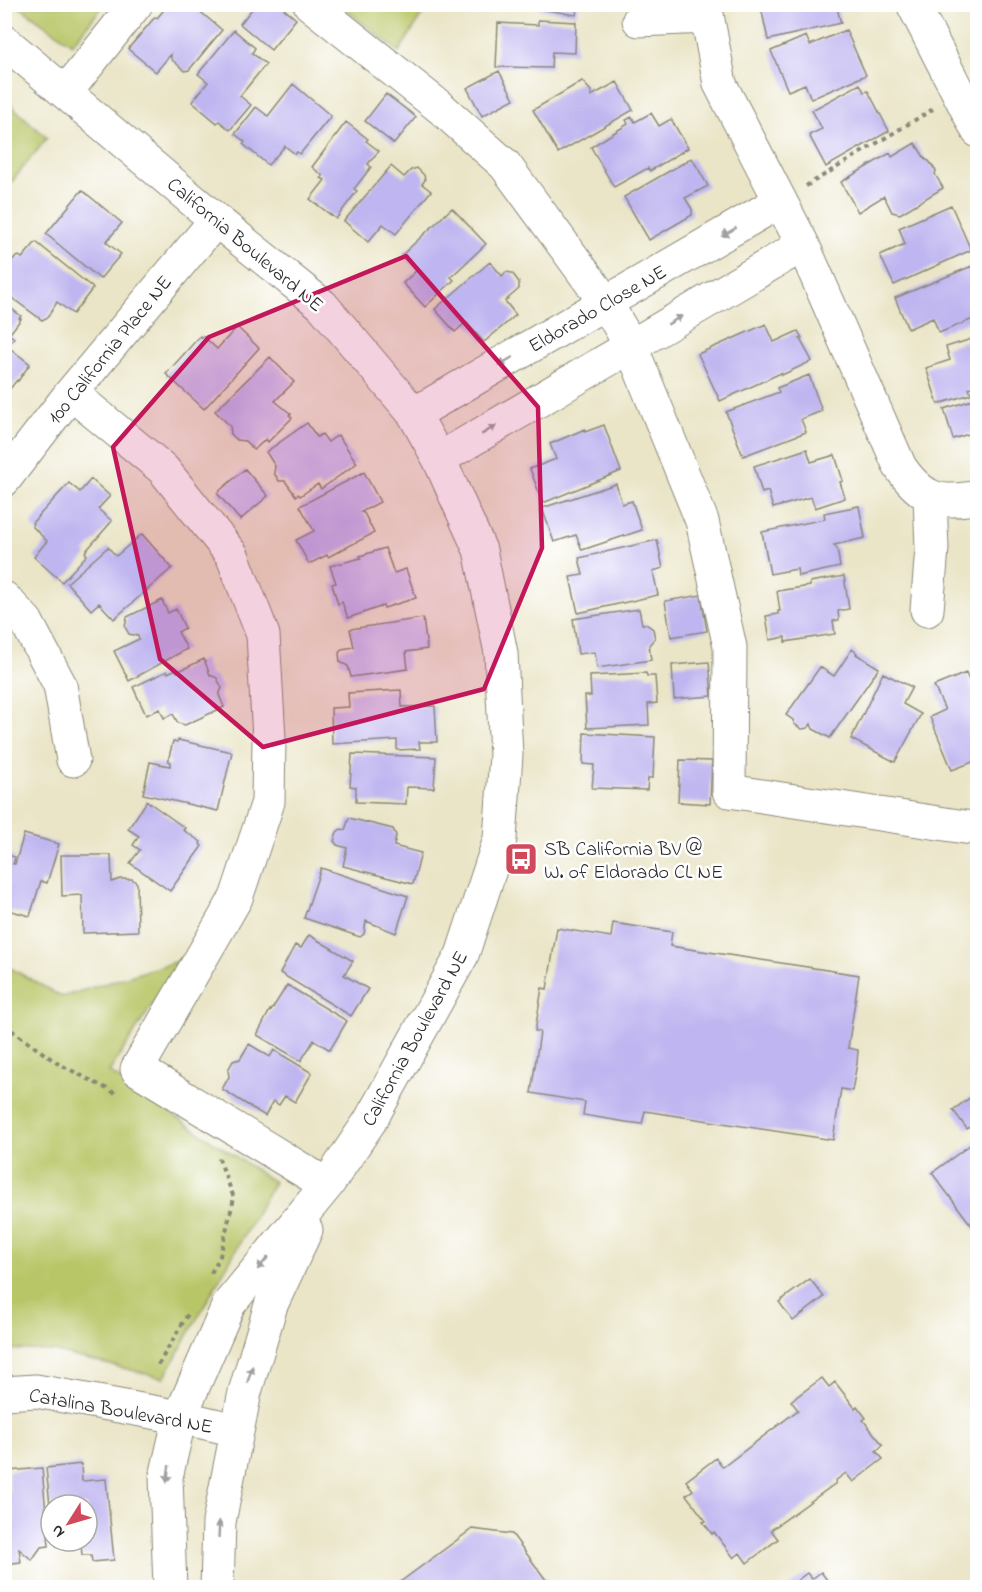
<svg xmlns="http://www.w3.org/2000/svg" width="982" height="1592" font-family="'Indie Flower',sans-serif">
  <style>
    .green { fill: #b9c668; stroke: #72784a; stroke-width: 1.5 }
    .building { fill: #bfb5f0 }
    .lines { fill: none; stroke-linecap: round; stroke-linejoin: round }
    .minor-casing { stroke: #8a8879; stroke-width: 35 }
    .path { stroke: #8a8879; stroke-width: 4; stroke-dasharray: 4.5 4.5; stroke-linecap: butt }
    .minor { stroke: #fff; stroke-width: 33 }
    .oneway { fill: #a0a0a0 }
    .marked { fill: #c2185b; fill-opacity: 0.2; stroke: #c2185b; stroke-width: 4.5; stroke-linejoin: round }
    .labels { text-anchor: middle; stroke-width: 5; stroke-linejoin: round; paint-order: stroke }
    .street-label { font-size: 20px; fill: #2b2b2b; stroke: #fff }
    .poi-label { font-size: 20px; fill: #2b2b2b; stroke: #fff; text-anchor: start }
  </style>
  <rect width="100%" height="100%" fill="#fff"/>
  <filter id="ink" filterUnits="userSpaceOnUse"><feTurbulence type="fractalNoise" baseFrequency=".0167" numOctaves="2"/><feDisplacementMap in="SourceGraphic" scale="12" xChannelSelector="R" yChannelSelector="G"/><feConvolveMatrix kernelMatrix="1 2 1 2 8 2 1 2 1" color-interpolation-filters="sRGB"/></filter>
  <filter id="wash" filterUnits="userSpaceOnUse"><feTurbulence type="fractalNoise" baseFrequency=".008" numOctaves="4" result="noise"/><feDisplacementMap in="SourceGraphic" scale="24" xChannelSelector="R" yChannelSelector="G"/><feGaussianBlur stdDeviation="1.35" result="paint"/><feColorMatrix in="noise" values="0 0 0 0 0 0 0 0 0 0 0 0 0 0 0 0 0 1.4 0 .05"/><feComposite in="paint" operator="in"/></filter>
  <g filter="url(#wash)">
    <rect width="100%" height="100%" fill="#eae5c7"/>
    <path class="green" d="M17 5H104L72 44Z
      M340 5H428L399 52Z
      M5 100 47 138 5 190Z
      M181 960 109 1072 274 1182 164 1378 52 1351 5 1349V965L62 997Z"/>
    <g id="blocks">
      <path class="building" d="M169 4H191L222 30 189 70 185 71 171 59V54L156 72 128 49 155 17 157 18Z
        M256 4H278L296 19 271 50 240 24Z
        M541 4H578L576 15 540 9Z
        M772 4H836L841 23 768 40 761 7Z
        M973 4H978V20L970 6Z
        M538 20 576 22 575 53 552 52 551 68 496 67 498 23 538 25Z
        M234 30 255 48 252 53 266 64 240 96 251 105 230 130 219 121 217 123 192 102 208 82 198 74Z
        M846 30 866 75 811 99 805 84 788 91 771 51 806 36 810 45Z
        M499 71 514 99 482 116 467 88Z
        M582 81 591 91V96L617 82 633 110 558 153 533 110Z
        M293 84 331 116 300 154 297 152 295 154 285 146 268 165 243 144 245 142 235 134 256 107 268 116Z
        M860 84 864 92 868 91 889 131 826 167 809 135 822 129 812 110Z
        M386 94 416 117 394 144 365 121Z
        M651 113 659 126 671 119 688 148 650 171 648 168 614 187 591 147 628 124 626 120 632 117 635 122Z
        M346 122 368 139 366 141 379 151 368 164 371 167 354 189 357 191 336 219 310 199 325 180 321 178 323 176 312 167Z
        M915 143 926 160 929 161 936 171 935 174 943 188 900 214 892 212 884 196 858 212 841 182 890 153 892 157Z
        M692 158 708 186 685 198 692 209V215L649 240 624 197Z
        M391 166 404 177 411 170 417 168 424 175 425 180 422 184 431 191 396 234 383 224 368 242 344 221Z
        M82 190 122 223 106 242 121 254 100 279 46 234Z
        M951 205 971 250 894 285 880 255 905 244 899 228Z
        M452 208 486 244 451 277 454 280 425 307 403 283 417 270 402 255Z
        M36 242 93 288 73 314 57 302 48 317 42 320 4 292V281L8 276 6 274 5 267 13 259 19 256 22 258Z
        M490 262 502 276 506 272 512 273 519 282V289L505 301 516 315 484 342 466 322 455 332 435 309Z
        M972 266 978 280V317L939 333 933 318 908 329 895 298Z
        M4 303 21 316 19 318 21 319 11 332 9 331 8 333 14 338 7 346 30 364 18 381 17 380 9 390 4 387Z
        M766 324 774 342 798 331 802 338 800 339 812 361 782 375 781 373 720 401 698 354Z
        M237 327 259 348 204 409 166 374 200 336 202 338 203 336 217 349Z
        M978 337V385L969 388 971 394 938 404 926 368 950 360 946 347Z
        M270 357 294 382 275 401 291 414 289 415 292 418 268 442 266 439 254 450 245 441 237 440 231 434 230 426 215 411Z
        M809 375 822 411 801 419 806 432 743 456 726 412 779 392 777 388Z
        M978 398V431L953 439 944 409Z
        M307 423 317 437 322 434 328 442 338 435 357 463 321 489 318 484 300 496 298 494 296 496 285 481H279L274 473 275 466 266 452Z
        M604 425 621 471 543 503 530 469 556 459 550 444 585 429V432Z
        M807 449 811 462 835 455 843 481 840 482 845 498 815 508 811 497 773 508 768 491 762 493 754 466Z
        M245 469 268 496 240 520 217 493Z
        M364 472 380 502 361 512 364 513 374 533 328 557 327 555 309 564 296 540 314 531 300 506Z
        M91 479 110 496 98 509 112 521 85 552 87 555 62 582 34 557 47 541 32 526 33 525 32 523 69 483 80 492Z
        M616 484 622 504 632 501 642 530 582 550 576 535 554 542 542 508Z
        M859 506 865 538 834 545 837 548 840 567 798 576 797 569 770 574 762 532 825 519 824 513Z
        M142 534 172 568 114 619 99 603 91 610 67 583 108 547 116 556Z
        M657 540 663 568 653 571 658 595 578 613 570 577 583 575 579 558Z
        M385 548 394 573 406 569 416 598 384 608 383 606 348 618 342 602 338 604 332 584 336 583 330 566 361 558 360 556Z
        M844 576 849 609 838 611 839 620 833 621 835 634 785 642V637L770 640 766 616 778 614V611H780L777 591 810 586V582Z
        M701 595 707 631 671 637 665 601Z
        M162 600 168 613 176 609 185 628 178 632 187 649 129 681 114 651 139 639 138 636 129 634 125 627 127 617Z
        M639 609 642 624H646L653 629 655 638 649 645 651 660 597 668 595 652 578 654 573 619Z
        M423 618 427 649 406 652 408 669 351 677 348 666 340 662 339 653 342 649 354 647 350 629Z
        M852 649 857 653 856 654 879 668 830 738 813 729 811 724 808 728 802 729 794 724 793 720 786 715 820 667 834 676Z
        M204 659 210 675 217 678 222 688 219 695 224 707 185 725 178 723 173 714 164 718 160 709 146 715 133 687 167 671 168 673 176 669 177 672Z
        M709 662 712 696 674 699 672 665Z
        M646 673 647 676H655L657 703 648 704 649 725 587 728 585 696H591L590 676Z
        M883 673 912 687 903 704 921 714 895 762 851 739Z
        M966 673 978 702V760L952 770 930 717 945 710 934 686Z
        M401 690 402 707 435 706 437 742H419L420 749 397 750V740L332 744 331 708 349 707 348 693Z
        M584 733 655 737 653 778H648L647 790 592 788 594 765 583 764Z
        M178 740 232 752 218 811 143 794 150 762 170 766 171 762 168 761 173 741 177 742Z
        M352 754 436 757 434 788 407 787 406 804 356 802V787L350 786Z
        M680 760 712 761 710 804 678 802Z
        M147 801 185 828 183 830 201 842 200 844 202 846 170 891 130 863 140 850 133 845 139 836 128 829Z
        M349 818 393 829 396 835 394 846 421 853 413 884 343 866 347 848 337 845 334 841 337 832 341 829 345 830Z
        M24 834 59 844 47 883 41 881 30 916 4 909V854L15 857 13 864H15Z
        M61 855H111L112 882 120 879H132L137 883 138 931 83 933 82 895 62 896Z
        M321 868 408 896 396 933 366 921 364 934 360 937 304 918Z
        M613 923 672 932 670 946 859 975 848 1048 858 1050 857 1063 852 1091 841 1089 833 1140 645 1111 642 1124 626 1122 583 1115 585 1102 531 1093 540 1032 535 1031 542 988 547 989 557 928 611 937Z
        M309 935 353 961 344 975 368 989 351 1016 280 973 295 945 301 948Z
        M287 985 347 1021 330 1050 314 1040 301 1061 257 1035 270 1010 271 1011Z
        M249 1044 270 1057 274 1050 312 1073 295 1102 285 1096 279 1105 273 1101 265 1116 222 1089 229 1077 228 1070 233 1061 240 1059Z
        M978 1092V1121L967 1129 953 1110Z
        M978 1139V1234L932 1173Z
        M810 1279 824 1297 793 1321 779 1302Z
        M822 1378 829 1387 835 1382 855 1408 857 1406 866 1418 863 1420 883 1445 876 1451 883 1459 853 1482 846 1473 835 1481 836 1483 771 1530 778 1539 747 1563 740 1553 734 1558 714 1532 712 1534 703 1522 706 1521 686 1495 693 1490 686 1481 716 1458 723 1467 798 1410 791 1401Z
        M81 1464 82 1481 106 1479 114 1560 92 1562 91 1555H82L81 1545 57 1547V1541H87V1505H50L46 1468Z
        M42 1468 49 1546 41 1547 32 1560 19 1549 21 1562 4 1564V1496H10L8 1471Z
        M472 1529 512 1534 552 1588H392Z
        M821 1572 833 1588H787L807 1573 812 1579Z"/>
    </g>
  </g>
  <g filter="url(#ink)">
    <use href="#blocks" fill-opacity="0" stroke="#8a8879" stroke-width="1.5"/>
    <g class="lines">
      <g class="minor-casing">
        <path id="minor" d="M310 4 441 108 505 165 606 303 631 346 702 521 730 647 729 791 978 829
          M705 4 720 84 803 245 900 467C922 499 939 505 978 497
          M913 4 978 131
          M639 20 706 17
          M4 41 216 220 322 305 414 414 439 459 480 550 501 653 506 755 500 839 462 955 370 1121 327 1185 229 1304 180 1417 166 1477 170 1588
          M66 92 136 4
          M71 393 163 469 232 555 263 635 269 738 268 802 236 898 137 1069 327 1185
          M414 414 779 202
          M439 459 803 245
          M4 480 71 393 216 220
          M4 598 26 621 60 685 73 760
          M927 610 932 548 930 498
          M4 1393 36 1391 180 1417 236 1430
          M217 1588 219 1522 245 1392 271 1305 306 1230"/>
      </g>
      <path class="path" d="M806 186 933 109
        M4 1025 57 1063 115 1093
        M211 1273 220 1256 234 1198 218 1156
        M158 1365 188 1314"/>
      <use href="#minor" class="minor"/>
    </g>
    <defs><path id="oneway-solid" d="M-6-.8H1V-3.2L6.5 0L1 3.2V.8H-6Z" transform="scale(1.5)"/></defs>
    <g class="oneway">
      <use href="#oneway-solid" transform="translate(729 232) rotate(150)"/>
      <use href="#oneway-solid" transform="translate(675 320) rotate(-31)"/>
      <use href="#oneway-solid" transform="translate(506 361) rotate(150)"/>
      <use href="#oneway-solid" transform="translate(489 430) rotate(-31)"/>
      <use href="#oneway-solid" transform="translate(263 1263) rotate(130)"/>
      <use href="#oneway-solid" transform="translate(250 1374) rotate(-73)"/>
      <use href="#oneway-solid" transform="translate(168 1474) rotate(98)"/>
      <use href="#oneway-solid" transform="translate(219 1529) rotate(-87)"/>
    </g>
  </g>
  <path class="marked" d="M406 256 538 407 542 548 484 689 263 747 160 659 113 447 209 337Z"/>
  <defs>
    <g id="bus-square" transform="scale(1.725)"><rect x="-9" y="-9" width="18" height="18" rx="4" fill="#d1495b" stroke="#fff"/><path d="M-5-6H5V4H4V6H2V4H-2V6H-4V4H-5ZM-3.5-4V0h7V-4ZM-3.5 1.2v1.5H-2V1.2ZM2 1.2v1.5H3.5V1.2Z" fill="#fff"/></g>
  </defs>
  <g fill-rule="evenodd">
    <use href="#bus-square" x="521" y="859"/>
  </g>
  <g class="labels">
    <g class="street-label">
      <text transform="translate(246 244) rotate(40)" y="7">California Boulevard NE</text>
      <text transform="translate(597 308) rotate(-30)" y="7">Eldorado Close NE</text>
      <text transform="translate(109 349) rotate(-51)" y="7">100 California Place NE</text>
      <text transform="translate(414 1038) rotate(-61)" y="7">California Boulevard NE</text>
      <text transform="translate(121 1410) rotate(10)" y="7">Catalina Boulevard NE</text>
    </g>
    <g class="poi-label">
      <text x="544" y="855">SB California BV @<tspan x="544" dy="23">W. of Eldorado CL NE</tspan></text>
    </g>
  </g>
  <rect width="982" height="1592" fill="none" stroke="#fff" stroke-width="24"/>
  <g transform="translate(69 1523) rotate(233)"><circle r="28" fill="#ffffff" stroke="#aaaaaa" stroke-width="1.5"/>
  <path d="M0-4.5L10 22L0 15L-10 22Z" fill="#d1495b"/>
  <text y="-9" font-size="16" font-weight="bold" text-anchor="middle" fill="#2b2b2b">N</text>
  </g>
</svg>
